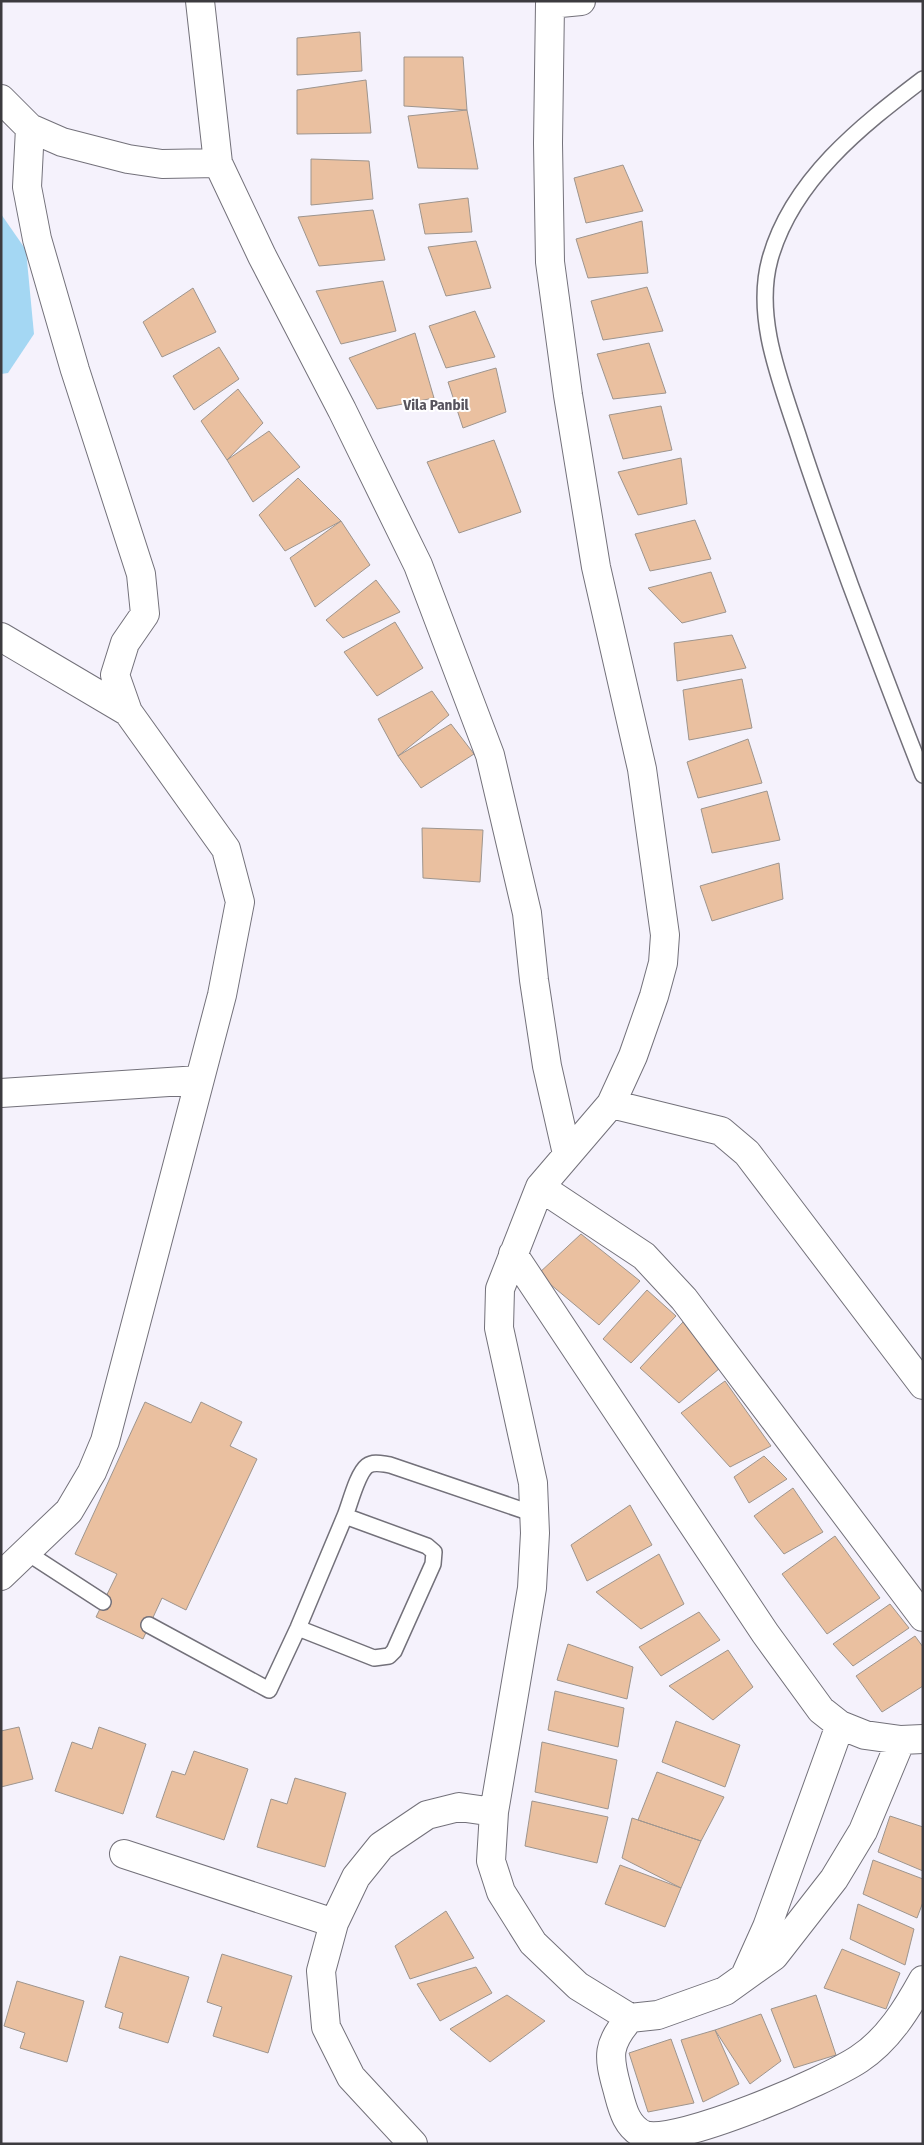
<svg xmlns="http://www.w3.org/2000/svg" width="924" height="2145" font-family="'Fira Sans Condensed',sans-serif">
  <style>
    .water { fill: #a4d7f3 }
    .building { fill: #eac0a0; stroke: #9e958e }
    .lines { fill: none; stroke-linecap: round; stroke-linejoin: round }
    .service-casing { stroke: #73717a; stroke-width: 18 }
    .minor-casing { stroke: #73717a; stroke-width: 30 }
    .service { stroke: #fff; stroke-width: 15 }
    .minor { stroke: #fff; stroke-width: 28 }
    .labels { text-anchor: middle; stroke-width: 4; stroke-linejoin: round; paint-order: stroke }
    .neighbourhood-label { font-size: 15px; font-weight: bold; fill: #57545d; stroke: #fff }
  </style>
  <rect width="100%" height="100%" fill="#f5f2fc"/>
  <path class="water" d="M1 214 26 250 34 334 8 373 1 374Z"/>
  <path class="building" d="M360 32 362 71 297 75V38Z
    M404 57H463L467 110 404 106Z
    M366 80 371 133 297 134V90Z
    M467 110 478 169 418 168 408 116Z
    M311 159 369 161 373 199 311 205Z
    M623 165 643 211 586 223 574 178Z
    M468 198 472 232 425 234 419 204Z
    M373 210 385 260 319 266 298 217Z
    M642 221 648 273 588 278 576 239Z
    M476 241 491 288 446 296 428 247Z
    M383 281 396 331 341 344 316 291Z
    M647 287 663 331 603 340 591 301Z
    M193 288 216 332 162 357 143 322Z
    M475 311 495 357 446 368 429 326Z
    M415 333 434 398 377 409 349 358Z
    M649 343 666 393 613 399 597 354Z
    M219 347 239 379 194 410 173 376Z
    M496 368 506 412 463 428 448 382Z
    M238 389 263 423 227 460 201 421Z
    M661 406 672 450 623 459 609 415Z
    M269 431 300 467 253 502 227 460Z
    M494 440 521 512 459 533 427 462Z
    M681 458 687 504 638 515 618 472Z
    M298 478 341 521 285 551 259 515Z
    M695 520 711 559 650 571 635 534Z
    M341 521 370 565 315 607 290 558Z
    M711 572 726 612 682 623 648 588Z
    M376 580 400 612 343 638 326 620Z
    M395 622 423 668 377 696 344 652Z
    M732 635 746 668 677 681 674 643Z
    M742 679 752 728 689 740 683 690Z
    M432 691 449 715 398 756 378 719Z
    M451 724 474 754 421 788 398 756Z
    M748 739 762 783 698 798 687 762Z
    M767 791 780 840 712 853 701 809Z
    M422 828 483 830 480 882 423 878Z
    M779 863 783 899 712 921 700 886Z
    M581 1234 640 1281 599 1325 538 1274Z
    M647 1290 676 1316 631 1363 603 1339Z
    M683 1322 720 1368 679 1403 640 1368Z
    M725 1381 771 1446 730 1467 681 1413Z
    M145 1402 191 1423 201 1402 242 1422 230 1446 257 1459 186 1610 162 1598 143 1639 96 1617 117 1574 75 1554Z
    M764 1456 787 1479 749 1503 734 1477Z
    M793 1488 823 1532 784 1554 754 1516Z
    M630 1505 652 1545 587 1581 571 1545Z
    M835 1536 880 1598 827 1634 782 1574Z
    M659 1554 684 1604 641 1629 596 1592Z
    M890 1604 909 1628 853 1666 833 1644Z
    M699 1612 720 1640 661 1676 639 1647Z
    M915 1636 923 1647V1686L882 1712 856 1676Z
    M568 1644 633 1667 627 1699 557 1680Z
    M728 1650 753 1687 713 1720 669 1686Z
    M555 1691 624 1708 618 1747 548 1730Z
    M676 1721 740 1745 725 1787 662 1762Z
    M19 1727 33 1779 1 1787V1731Z
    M99 1727 146 1744 123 1814 55 1791 72 1742 92 1749Z
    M542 1742 617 1760 608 1809 535 1792Z
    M194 1751 248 1769 224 1840 156 1817 172 1771 185 1775Z
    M657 1772 724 1797 701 1841 638 1820Z
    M295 1778 346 1793 325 1867 257 1847 271 1799 287 1804Z
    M532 1801 608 1817 597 1863 525 1846Z
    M890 1816 923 1827V1871L878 1852Z
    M632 1818 701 1841 681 1888 622 1858Z
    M873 1860 923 1879V1902L917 1918 863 1894Z
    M620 1865 681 1888 665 1927 605 1904Z
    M858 1904 914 1929 905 1965 850 1939Z
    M446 1911 474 1958 410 1979 395 1946Z
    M842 1949 900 1973 886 2009 824 1988Z
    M222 1954 292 1976 268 2053 213 2036 222 2007 207 2002Z
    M120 1956 189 1977 168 2043 119 2028 123 2013 105 2007Z
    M476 1967 492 1993 440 2021 417 1984Z
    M17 1981 84 2001 67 2062 20 2048 25 2033 4 2026Z
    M507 1995 545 2021 490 2062 450 2029Z
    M816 1995 836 2055 794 2068 771 2009Z
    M761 2014 781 2061 750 2084 715 2030Z
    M715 2030 739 2084 703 2102 681 2040Z
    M671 2039 694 2103 648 2112 629 2053Z"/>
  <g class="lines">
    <g class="service-casing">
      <path id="service" d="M923 79C861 126 792 180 770 259 754 317 780 380 798 435 814 485 832 534 850 584 874 648 898 712 923 775
        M345 1516C350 1504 357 1474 367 1466 374 1461 382 1464 390 1465L534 1514
        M26 1552 103 1602
        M149 1625 269 1690 298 1628 345 1516 427 1546 434 1552 433 1564 394 1651 389 1656 374 1658 298 1628"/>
    </g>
    <g class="minor-casing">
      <path id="minor" d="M200 1 218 163 262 256 342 410 418 565 490 755 527 913 534 980 547 1066 567 1154
        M581 1 550 4 548 143 550 262 568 395 596 567 642 769 665 935 663 963 654 996 633 1056 611 1104
        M1 99 30 128 62 142 128 159 162 164 218 163
        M1 637 128 712
        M1 1093 199 1080
        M540 1187 644 1256 684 1299 923 1617
        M513 1254 765 1633 821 1710 840 1725 865 1735 901 1740 923 1739
        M1 1576 69 1511 92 1472 105 1441 222 995 240 902 226 849 128 712 115 675 125 643 145 614 141 574 75 370 37 239 27 187 30 128
        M901 1740 863 1831 834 1879 774 1956 725 1991 658 2015 630 2018C607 2044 608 2056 617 2088 622 2106 625 2126 644 2135 678 2145 826 2081 859 2059 888 2040 907 2009 923 1980
        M494 1812 491 1861 501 1892 533 1943 578 1986 630 2018
        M124 1854 334 1923
        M745 1976 767 1927 840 1725
        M413 2144 351 2077 326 2027 321 1971 334 1923 356 1877 381 1846 427 1815 459 1807 494 1812 532 1588 535 1533 533 1483 499 1328 500 1289 540 1187 611 1104 721 1131 747 1153 923 1385"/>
    </g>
    <use href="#service" class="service"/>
    <use href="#minor" class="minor"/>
  </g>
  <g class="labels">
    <g class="neighbourhood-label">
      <text x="436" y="410">Vila Panbil</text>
    </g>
  </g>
  <rect width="924" height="2145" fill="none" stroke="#3c3b3f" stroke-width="5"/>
</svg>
